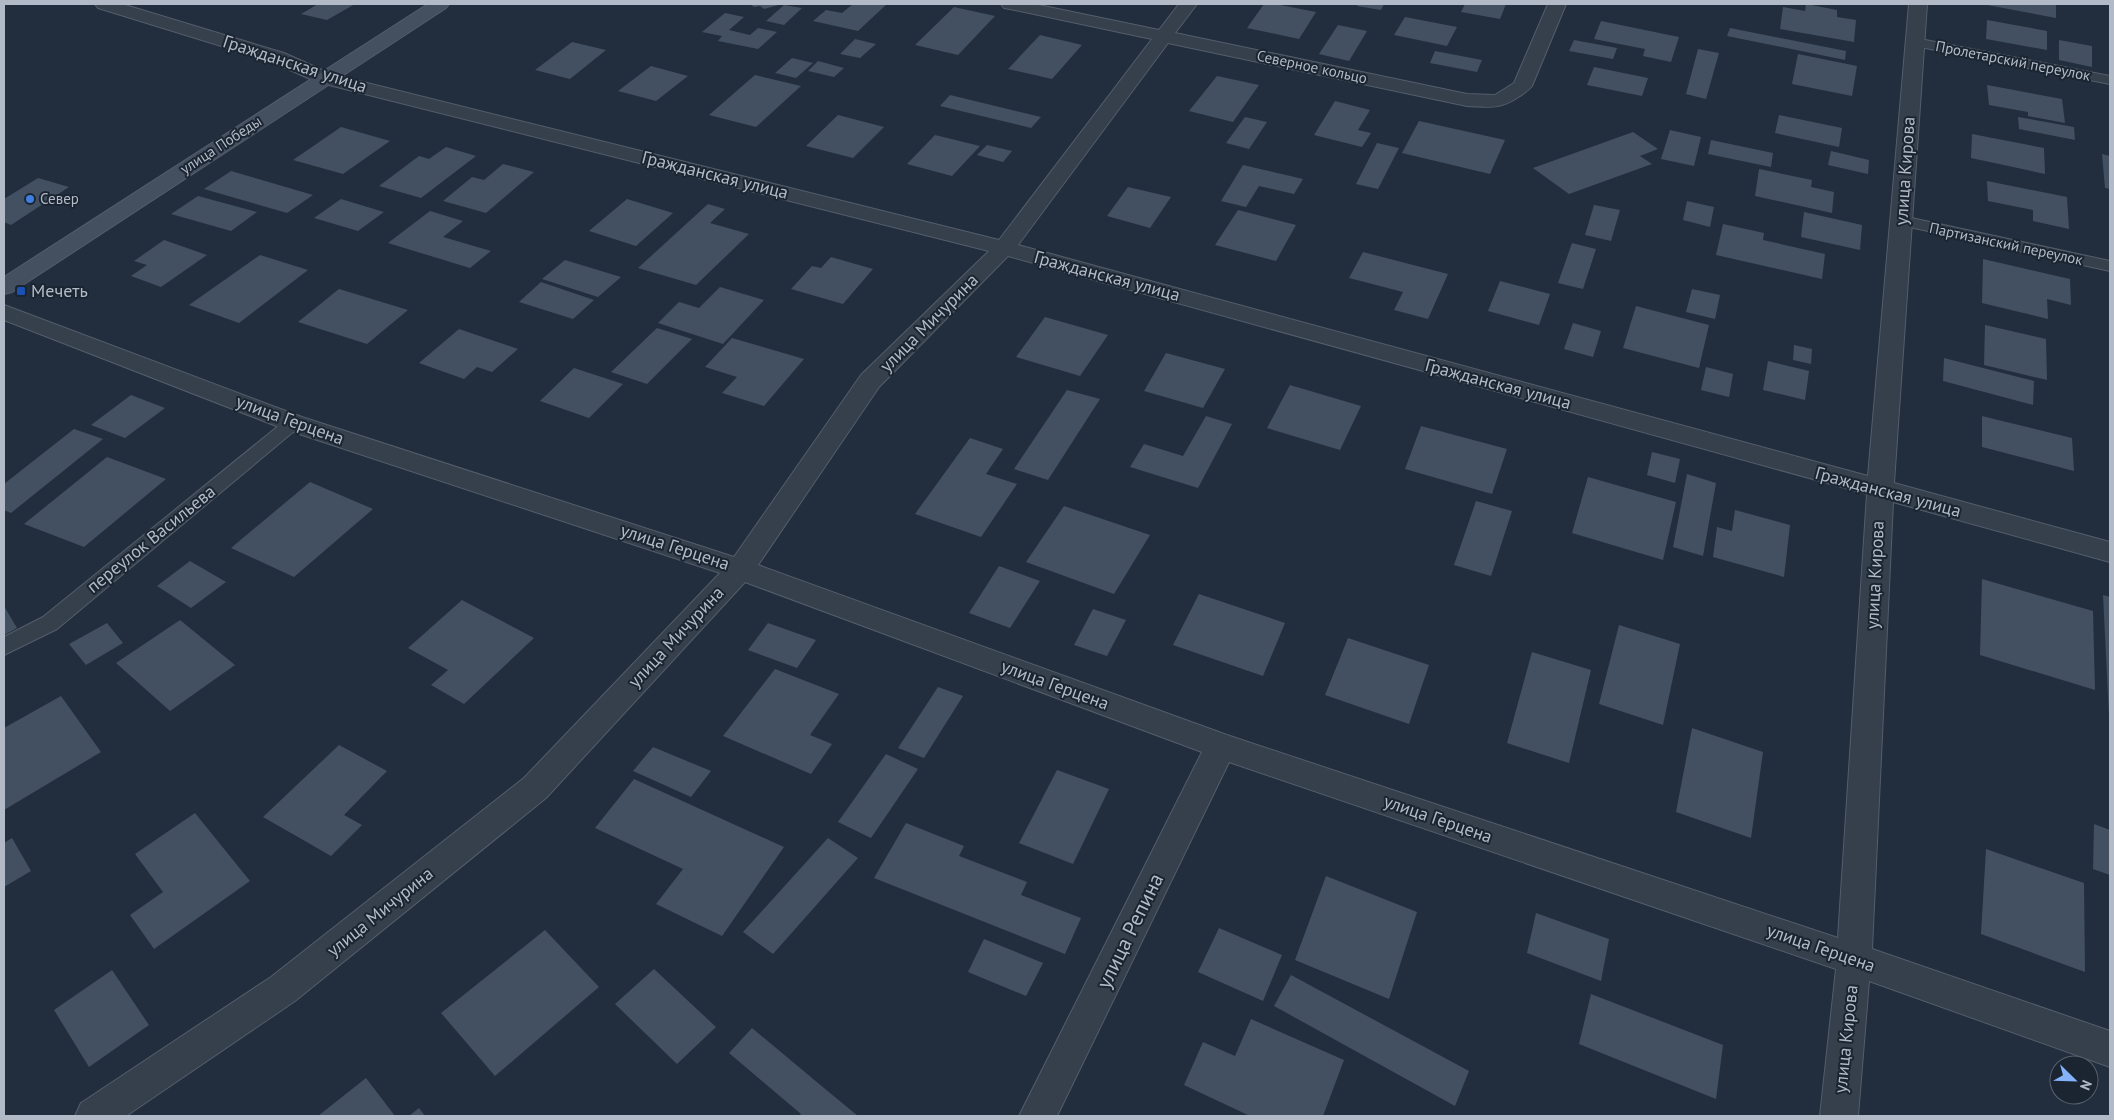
<svg xmlns="http://www.w3.org/2000/svg" width="2114" height="1120" font-family="'PT Sans',sans-serif">
  <style>
    .building { fill: #435061 }
    .lines { fill: none; stroke-linecap: round; stroke-linejoin: round }
    .lane-casing { stroke: #545d6b; stroke-width: 2 }
    .street-casing { stroke: #545d6b; stroke-width: 2 }
    .secondary-casing { stroke: #545d6b; stroke-width: 2 }
    .lane { fill: #36404d; fill-rule: evenodd }
    .street { fill: #36404d; fill-rule: evenodd }
    .secondary { fill: #444f60; fill-rule: evenodd }
    .shop-dot { fill: #3f7fe0; stroke: #1b2532; stroke-width: 2 }
    .transit-dot { fill: #1a4fb4; stroke: #1b2532; stroke-width: 2 }
    .labels { text-anchor: middle; stroke-width: 4; stroke-linejoin: round; paint-order: stroke }
    .far-street-label { font-size: 15px; fill: #b2bac8; stroke: #1b2532 }
    .far-poi-label { font-size: 15px; fill: #b2bac8; stroke: #1b2532; text-anchor: start }
    .street-label { font-size: 18px; fill: #b2bac8; stroke: #1b2532 }
    .poi-label { font-size: 18px; fill: #b2bac8; stroke: #1b2532; text-anchor: start }
    .near-street-label { font-size: 21px; fill: #b2bac8; stroke: #1b2532 }
  </style>
  <rect width="100%" height="100%" fill="#222e3d"/>
  <path class="building" d="M318 4H355L327 20 301 14Z
    M750 4H782L764 9 760 6 754 7Z
    M853 4H887L858 31 813 21 826 10 842 13Z
    M1264 4H1275L1316 12 1299 39 1247 28Z
    M1358 4H1384L1381 10 1357 6Z
    M1465 4H1506L1500 19 1461 12Z
    M1806 4 1837 10V17L1856 20 1854 42 1780 29 1783 7 1805 11Z
    M1987 4H2056V18L1987 5Z
    M784 5 802 8 784 25 766 21Z
    M954 7 995 16 958 55 915 45Z
    M725 13 744 17 729 30 750 35 758 28 777 32 758 49 718 41 722 36 702 32Z
    M1405 17 1457 27 1447 46 1394 35Z
    M1987 20 2047 31V50L1986 39Z
    M1601 21 1679 37 1671 62 1643 56 1645 49 1594 39Z
    M1338 25 1367 31 1349 61 1319 54Z
    M1730 28 1846 51 1845 60 1727 36Z
    M1040 35 1082 45 1052 79 1008 69Z
    M855 39 876 44 860 58 840 54Z
    M1574 40 1617 48 1613 59 1569 51Z
    M2059 40 2092 46V67L2059 60Z
    M572 42 606 50 570 79 535 70Z
    M1698 49 1719 53 1706 99 1686 94Z
    M1435 51 1482 60 1477 72 1430 63Z
    M1798 54 1857 66 1852 96 1792 84Z
    M792 58 813 63 796 78 775 73Z
    M818 61 844 68 834 77 808 71Z
    M651 66 688 76 656 101 618 91Z
    M1594 67 1648 78 1642 96 1587 85Z
    M755 75 801 86 756 127 709 115Z
    M1217 76 1259 85 1233 122 1189 111Z
    M1987 85 2062 99 2065 123 2028 116V112L1989 105Z
    M950 95 1041 117 1031 128 940 106Z
    M1335 101 1370 110 1358 130 1371 133 1362 147 1314 135Z
    M838 115 884 127 853 158 806 146Z
    M1779 115 1842 128 1839 147 1775 133Z
    M1245 117 1267 122 1249 149 1226 143Z
    M2018 117 2074 127 2075 140 2019 129Z
    M1419 121 1505 140 1490 174 1402 153Z
    M341 127 390 141 343 174 293 160Z
    M1670 130 1701 137 1694 166 1661 159Z
    M1633 132 1658 149 1640 156 1652 164 1569 194 1533 168Z
    M1972 134 2044 148 2045 174 1971 158Z
    M935 135 980 146 952 176 907 164Z
    M1711 140 1773 153 1771 167 1708 154Z
    M1377 143 1399 148 1378 189 1356 184Z
    M987 145 1012 151 1003 162 977 155Z
    M446 147 476 156 421 198 379 186 419 156 429 159Z
    M1831 151 1869 160 1868 174 1828 165Z
    M2102 154 2110 156V189L2105 188Z
    M503 164 534 172 486 213 443 201 472 177 484 180Z
    M1243 165 1303 179 1294 194 1259 186 1246 207 1221 201Z
    M1759 169 1812 180 1811 187 1834 192 1832 213 1755 196Z
    M231 171 313 195 287 213 204 189Z
    M38 178 69 187 11 225 4 222V199Z
    M1987 181 2067 197 2069 229 2033 221V210L1988 201Z
    M1128 187 1171 197 1150 228 1107 216Z
    M198 196 257 212 231 231 171 214Z
    M341 199 384 212 358 231 314 218Z
    M627 199 673 213 636 246 589 231Z
    M1687 201 1714 207 1710 227 1683 220Z
    M708 204 725 209 710 223 749 234 696 285 638 268Z
    M1594 205 1620 210 1611 241 1585 235Z
    M1238 210 1296 225 1276 261 1215 245Z
    M430 211 463 221 443 237 491 251 470 268 388 243Z
    M1804 212 1862 225 1860 250 1801 237Z
    M1723 224 1764 233 1763 240 1825 254 1822 279 1716 255Z
    M164 240 207 255 161 287 131 276 147 265 134 261Z
    M1572 243 1596 249 1583 289 1558 283Z
    M1363 252 1448 274 1428 319 1394 310 1403 292 1349 278Z
    M260 255 308 270 239 323 189 305Z
    M831 257 873 269 843 304 791 289 812 266 821 268Z
    M1983 259 2070 279 2071 305 2047 299 2048 319 1982 303Z
    M565 260 621 277 598 297 542 279Z
    M1500 281 1550 294 1539 325 1488 311Z
    M541 282 594 300 573 319 519 302Z
    M720 287 764 300 723 344 658 323 679 302 699 308Z
    M339 289 408 310 367 344 298 322Z
    M1692 289 1720 295 1715 319 1686 312Z
    M1636 306 1709 325 1699 368 1623 348Z
    M1045 317 1108 335 1080 376 1016 357Z
    M1573 323 1601 331 1593 357 1564 349Z
    M1985 325 2046 339 2047 380 1984 365Z
    M657 328 692 339 647 384 611 372Z
    M459 329 518 349 492 372 477 367 464 379 419 363Z
    M732 338 804 359 764 406 722 393 737 377 705 367Z
    M1794 345 1812 349 1811 364 1793 360Z
    M1166 353 1225 369 1203 408 1144 391Z
    M1944 358 2034 381 2033 405 1943 381Z
    M1768 361 1809 371 1805 400 1763 390Z
    M1706 367 1733 374 1729 397 1701 390Z
    M574 368 623 384 589 418 540 401Z
    M1290 385 1361 406 1340 450 1267 428Z
    M1067 390 1100 399 1048 480 1014 469Z
    M131 395 165 408 125 438 91 425Z
    M1206 416 1232 424 1198 488 1130 467 1144 444 1183 456Z
    M1982 416 2072 438 2074 471 1982 447Z
    M1421 426 1507 449 1492 494 1405 469Z
    M74 429 103 439 11 513 4 510V484Z
    M970 438 1003 449 986 474 1017 484 981 537 915 514Z
    M1652 452 1680 459 1675 483 1647 475Z
    M107 457 166 479 84 547 24 524Z
    M1687 474 1716 483 1703 556 1673 547Z
    M1588 477 1676 502 1663 560 1572 533Z
    M310 482 373 509 294 577 231 548Z
    M1476 501 1512 511 1491 576 1454 565Z
    M1064 506 1150 535 1114 594 1026 562Z
    M1735 510 1790 525 1784 577 1713 557 1717 527 1732 531Z
    M190 561 226 582 191 608 157 586Z
    M999 566 1040 581 1010 628 969 613Z
    M1982 579 2093 611 2095 690 1980 655Z
    M1199 594 1285 623 1263 676 1173 645Z
    M2103 595 2110 597V716H2109Z
    M462 600 534 638 464 704 431 685 448 670 408 648Z
    M4 606 17 628 4 635Z
    M1093 609 1126 620 1107 656 1074 645Z
    M180 620 235 665 170 711 116 663Z
    M107 623 123 643 86 665 69 644Z
    M768 623 816 640 797 668 748 650Z
    M1619 625 1680 644 1663 725 1599 704Z
    M1348 638 1429 665 1409 724 1325 695Z
    M1532 652 1591 670 1569 763 1507 743Z
    M775 669 839 694 810 735 832 744 811 774 723 736Z
    M938 687 963 696 924 758 898 748Z
    M61 696 101 752 4 810V728Z
    M1692 728 1763 752 1751 838 1676 812Z
    M339 745 387 771 344 815 362 825 331 856 263 817Z
    M653 747 711 771 691 797 633 771Z
    M886 754 918 769 871 838 838 822Z
    M1057 770 1109 789 1073 864 1019 843Z
    M634 779 784 847 722 936 656 904 683 869 595 828Z
    M195 813 250 881 154 949 130 915 163 892 135 854Z
    M906 823 964 846 959 856 1027 882 1021 895 1081 918 1065 954 874 878Z
    M2094 824 2110 830V875L2093 869Z
    M12 838 31 871 4 887V843Z
    M828 838 858 858 773 954 743 932Z
    M1986 849 2084 883 2085 972 1981 934Z
    M1326 876 1417 912 1389 999 1295 960Z
    M1536 913 1609 939 1601 981 1527 953Z
    M1219 928 1282 955 1263 1001 1198 972Z
    M545 930 599 987 495 1076 441 1013Z
    M984 939 1043 963 1026 996 968 972Z
    M654 969 716 1027 677 1064 615 1004Z
    M112 970 149 1025 89 1067 54 1010Z
    M1291 975 1469 1071 1455 1106 1274 1006Z
    M1591 994 1723 1045 1716 1099 1579 1044Z
    M1251 1019 1344 1060 1323 1116H1250L1184 1085 1203 1042 1235 1056Z
    M752 1028 824 1088 858 1116H799L801 1114 729 1053Z
    M366 1078 395 1116H318Z
    M419 1108 425 1116H409Z"/>
  <g class="lines">
    <g class="lane-casing">
      <path id="lane" d="M1915 38 2110 76V84L1910 45 1908 42 1910 39Z
        M1902 216 2110 261V271L1896 224 1894 221 1896 218Z
        M293 417 299 419 302 423 299 427 57 629 4 655V637L43 617 287 419Z"/>
    </g>
    <g class="street-casing">
      <path id="street" d="M95 4H122L284 53 331 74 999 240 1152 39 1010 9 1004 8 1001 4H1034L1159 30 1179 4H1197L1175 33 1467 94 1495 95 1514 83 1548 4H1566L1532 86C1528 91 1524 93 1520 96 1499 110 1491 107 1467 106L1168 43 1018 245 1868 476 1909 4H1927L1894 483 2110 542V562L1893 502 1872 949 2110 1031V1067L1869 981 1858 1116H1820L1836 969 1229 762 1057 1116H1019L1202 752 745 582 546 798 295 1001 126 1116H75L81 1103 271 977 524 778 720 573 284 429 4 320V305L302 417 734 557 861 375 989 251 317 82 270 61 98 8ZM1008 256 1867 494 1838 938 1227 735 758 565 879 387Z"/>
    </g>
    <g class="secondary-casing">
      <path id="secondary" d="M428 4H449L446 8 12 292 4 294V277Z"/>
    </g>
    <use href="#lane" class="lane"/>
    <use href="#street" class="street"/>
    <use href="#secondary" class="secondary"/>
  </g>
  <circle class="shop-dot" cx="30" cy="199" r="5"/>
  <rect class="transit-dot" x="16" y="286" width="10" height="10" rx="2.5"/>
  <g class="labels">
    <g class="far-street-label">
      <text transform="translate(2013 61) rotate(11)" y="5">Пролетарский переулок</text>
      <text transform="translate(1312 67) rotate(12)" y="5">Северное кольцо</text>
      <text transform="translate(221 145) rotate(-33)" y="5">улица Победы</text>
      <text transform="translate(2006 244) rotate(12)" y="5">Партизанский переулок</text>
    </g>
    <g class="far-poi-label">
      <text x="40" y="204">Север</text>
    </g>
    <g class="street-label">
      <text transform="translate(295 64) rotate(18)" y="6">Гражданская улица</text>
      <text transform="translate(1905 171) rotate(-86)" y="6">улица Кирова</text>
      <text transform="translate(715 175) rotate(14)" y="6">Гражданская улица</text>
      <text transform="translate(1107 276) rotate(15)" y="6">Гражданская улица</text>
      <text transform="translate(929 323) rotate(-45)" y="6">улица Мичурина</text>
      <text transform="translate(1498 384) rotate(15)" y="6">Гражданская улица</text>
      <text transform="translate(290 420) rotate(20)" y="6">улица Герцена</text>
      <text transform="translate(1888 492) rotate(15)" y="6">Гражданская улица</text>
      <text transform="translate(151 539) rotate(-39)" y="6">переулок Васильева</text>
      <text transform="translate(675 547) rotate(18)" y="6">улица Герцена</text>
      <text transform="translate(1875 575) rotate(-87)" y="6">улица Кирова</text>
      <text transform="translate(676 637) rotate(-47)" y="6">улица Мичурина</text>
      <text transform="translate(1055 685) rotate(20)" y="6">улица Герцена</text>
      <text transform="translate(1438 819) rotate(19)" y="6">улица Герцена</text>
      <text transform="translate(380 912) rotate(-39)" y="6">улица Мичурина</text>
      <text transform="translate(1821 948) rotate(19)" y="6">улица Герцена</text>
      <text transform="translate(1846 1039) rotate(-84)" y="6">улица Кирова</text>
    </g>
    <g class="poi-label">
      <text x="31" y="297">Мечеть</text>
    </g>
    <g class="near-street-label">
      <text transform="translate(1130 931) rotate(-64)" y="7">улица Репина</text>
    </g>
  </g>
  <rect width="2114" height="1120" fill="none" stroke="#b2bac8" stroke-width="10"/>
  <g transform="translate(2074 1080) rotate(113)"><circle r="24" fill="#1b2532" stroke="#57616e"/>
  <path d="M0-4L9 19L0 12L-9 19Z" fill="#84b2fb"/>
  <text y="-8" font-size="14" font-weight="bold" text-anchor="middle" fill="#b2bac8">N</text>
  </g>
</svg>
